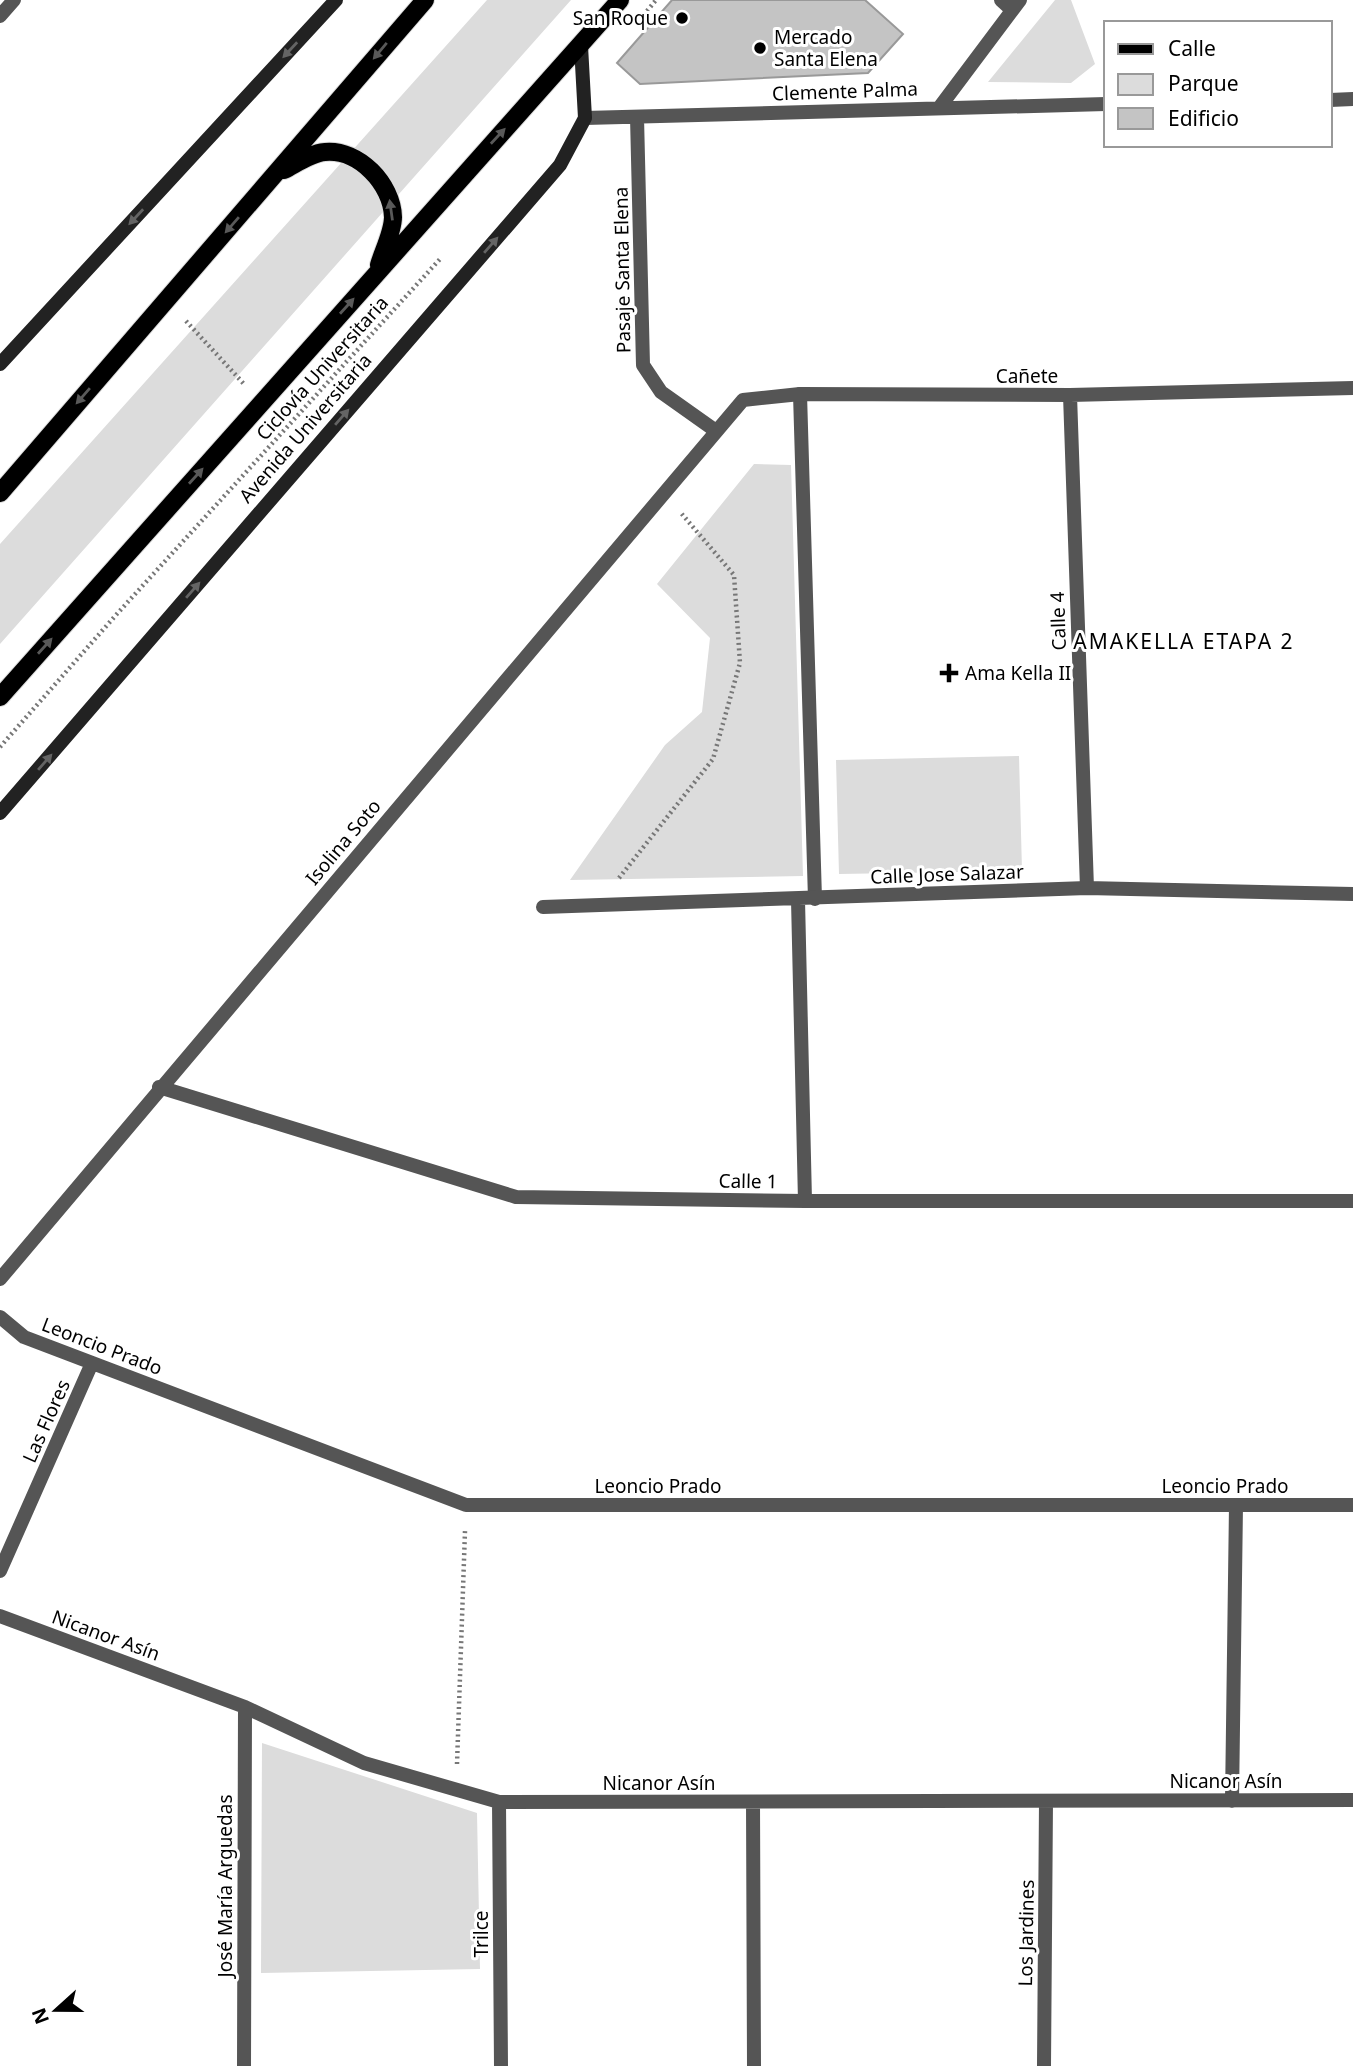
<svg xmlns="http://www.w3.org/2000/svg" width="1353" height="2066" font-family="'Noto Sans',sans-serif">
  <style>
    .green { fill: #dcdcdc }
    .building { fill: #c4c4c4; stroke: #999; stroke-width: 2 }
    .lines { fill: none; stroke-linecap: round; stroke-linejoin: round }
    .primary-casing { stroke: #dbdbdb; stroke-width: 20 }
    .path { stroke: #777; stroke-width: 4.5; stroke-dasharray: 2 3.5; stroke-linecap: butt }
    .pedestrian { stroke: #555; stroke-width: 14 }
    .minor { stroke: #555; stroke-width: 14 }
    .secondary { stroke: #222; stroke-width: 14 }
    .primary { stroke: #000; stroke-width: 18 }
    .oneway { fill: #646464 }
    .oneway2 { fill: #595959 }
    .poi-dot { fill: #000; stroke: #fff; stroke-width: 2.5 }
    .labels { text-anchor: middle; stroke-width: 6; stroke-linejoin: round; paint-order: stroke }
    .poi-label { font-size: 19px; fill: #000; stroke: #fff; text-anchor: start }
    .street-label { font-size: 19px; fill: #000; stroke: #fff }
    .neighbourhood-label { font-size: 21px; letter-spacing: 2px; fill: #000; stroke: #fff }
  </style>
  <rect width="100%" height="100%" fill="#fff"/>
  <path class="green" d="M487 0H571L0 644V544Z
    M1055 0H1071L1095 64 1071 83 988 82Z
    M754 464 791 465 803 876 570 880 665 745 702 712 710 638 657 584Z
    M1019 756 1022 871 839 874 836 760Z
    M262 1743 477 1813 480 1969 261 1973Z"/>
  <path class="building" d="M672 0H865L903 34 868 73 640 84 617 63Z"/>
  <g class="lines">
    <g class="primary-casing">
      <path id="primary" d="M284 170C296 164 311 153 325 152 359 149 392 184 393 217 393 232 383 251 379 265
        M0 493 425 0
        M0 697 620 0"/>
    </g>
    <path class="path" d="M647 11 656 0
      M186 321 244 384
      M0 747 116 615 440 259
      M619 878 713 759 740 663 734 575 681 513
      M457 1764 465 1531"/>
    <path class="pedestrian" d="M800 394 815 899"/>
    <path class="minor" d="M1001 0 1012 10
      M0 16 14 0
      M1330 100 1353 99
      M939 108 1020 0
      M637 117 643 365 661 392 716 431
      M585 118 1106 104
      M1070 395 1087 888
      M798 900 805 1201
      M543 907 1087 888 1353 894
      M159 1087 516 1197 805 1201H1353
      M0 1279 743 400 800 394 1070 395 1353 388
      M0 1317 24 1337 466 1505H1353
      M0 1571 92 1363
      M0 1616 245 1707 364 1763 499 1802 1353 1800
      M1232 1801 1236 1505
      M499 1802 501 2066
      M753 1802 754 2066
      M244 2066 245 1707
      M1044 2066 1046 1801"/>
    <path class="secondary" d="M0 364 336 0
      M0 813 560 165 585 118 581 46"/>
    <use href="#primary" class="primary"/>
  </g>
  <defs><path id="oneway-solid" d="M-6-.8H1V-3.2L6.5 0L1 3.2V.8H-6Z" transform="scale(1.75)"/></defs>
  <g class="oneway">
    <use href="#oneway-solid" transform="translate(290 50) rotate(133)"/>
    <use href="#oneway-solid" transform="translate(136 217) rotate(133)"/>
    <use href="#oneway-solid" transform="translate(491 245) rotate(-49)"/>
    <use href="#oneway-solid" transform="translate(342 417) rotate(-49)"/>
    <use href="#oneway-solid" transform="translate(193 590) rotate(-49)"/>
    <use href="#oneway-solid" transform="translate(45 762) rotate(-49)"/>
  </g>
  <g class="oneway2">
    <use href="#oneway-solid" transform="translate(380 51) rotate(130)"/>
    <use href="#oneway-solid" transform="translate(498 136) rotate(-47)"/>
    <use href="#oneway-solid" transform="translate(391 210) rotate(-98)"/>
    <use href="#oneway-solid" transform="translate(232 225) rotate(131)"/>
    <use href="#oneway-solid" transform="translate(347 306) rotate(-48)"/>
    <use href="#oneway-solid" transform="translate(83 396) rotate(131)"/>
    <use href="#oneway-solid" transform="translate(196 476) rotate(-48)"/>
    <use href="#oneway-solid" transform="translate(45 646) rotate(-48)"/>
  </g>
  <g class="poi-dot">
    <circle cx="682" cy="18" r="7"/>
    <circle cx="760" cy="48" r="7"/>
    <path d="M945.5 662.5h7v7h7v7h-7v7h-7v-7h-7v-7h7z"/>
  </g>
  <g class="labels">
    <g class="poi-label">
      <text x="668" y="25" text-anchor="end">San Roque</text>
      <text x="774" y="44">Mercado<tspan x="774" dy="22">Santa Elena</tspan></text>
      <text x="965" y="680">Ama Kella II</text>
    </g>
    <g class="street-label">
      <text transform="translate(845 91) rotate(-2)" y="7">Clemente Palma</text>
      <text transform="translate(622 270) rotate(-91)" y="7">Pasaje Santa Elena</text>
      <text transform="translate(322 368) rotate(-48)" y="7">Ciclovía Universitaria</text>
      <text x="1027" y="383">Cañete</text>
      <text transform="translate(305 428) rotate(-49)" y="7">Avenida Universitaria</text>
      <text transform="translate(1058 621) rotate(-92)" y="7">Calle 4</text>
      <text transform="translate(343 842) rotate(-50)" y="7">Isolina Soto</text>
      <text transform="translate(947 874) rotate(-2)" y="7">Calle Jose Salazar</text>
      <text transform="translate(748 1181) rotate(1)" y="7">Calle 1</text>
      <text transform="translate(102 1346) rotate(21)" y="7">Leoncio Prado</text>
      <text transform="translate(46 1421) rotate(-66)" y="7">Las Flores</text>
      <text x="658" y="1493">Leoncio Prado</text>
      <text x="1225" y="1493">Leoncio Prado</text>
      <text transform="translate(106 1635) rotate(20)" y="7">Nicanor Asín</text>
      <text x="1226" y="1788">Nicanor Asín</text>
      <text x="659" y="1790">Nicanor Asín</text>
      <text transform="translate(225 1886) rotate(-90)" y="7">José María Arguedas</text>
      <text transform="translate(1026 1933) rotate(-89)" y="7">Los Jardines</text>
      <text transform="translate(481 1934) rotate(-90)" y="7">Trilce</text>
    </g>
    <g class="neighbourhood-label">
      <text x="1184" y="649">AMAKELLA ETAPA 2</text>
    </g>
  </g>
  <rect x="1104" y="21" width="228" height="126" fill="#ffffff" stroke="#999999" stroke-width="2"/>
  <rect x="1118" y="44" width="35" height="10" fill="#000000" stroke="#999999" stroke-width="2"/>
  <text x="1168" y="56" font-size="21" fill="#000000">Calle</text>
  <rect x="1118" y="74" width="35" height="21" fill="#dcdcdc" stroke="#999999" stroke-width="2"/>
  <text x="1168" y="91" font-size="21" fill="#000000">Parque</text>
  <rect x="1118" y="108" width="35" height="21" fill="#c4c4c4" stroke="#999999" stroke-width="2"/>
  <text x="1168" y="126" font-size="21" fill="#000000">Edificio</text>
  <g transform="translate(56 2010) rotate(249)" stroke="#ffffff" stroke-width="5" paint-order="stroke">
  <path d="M0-5L12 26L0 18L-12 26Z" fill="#000000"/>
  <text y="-10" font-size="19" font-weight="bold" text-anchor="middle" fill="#000000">N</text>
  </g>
</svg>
